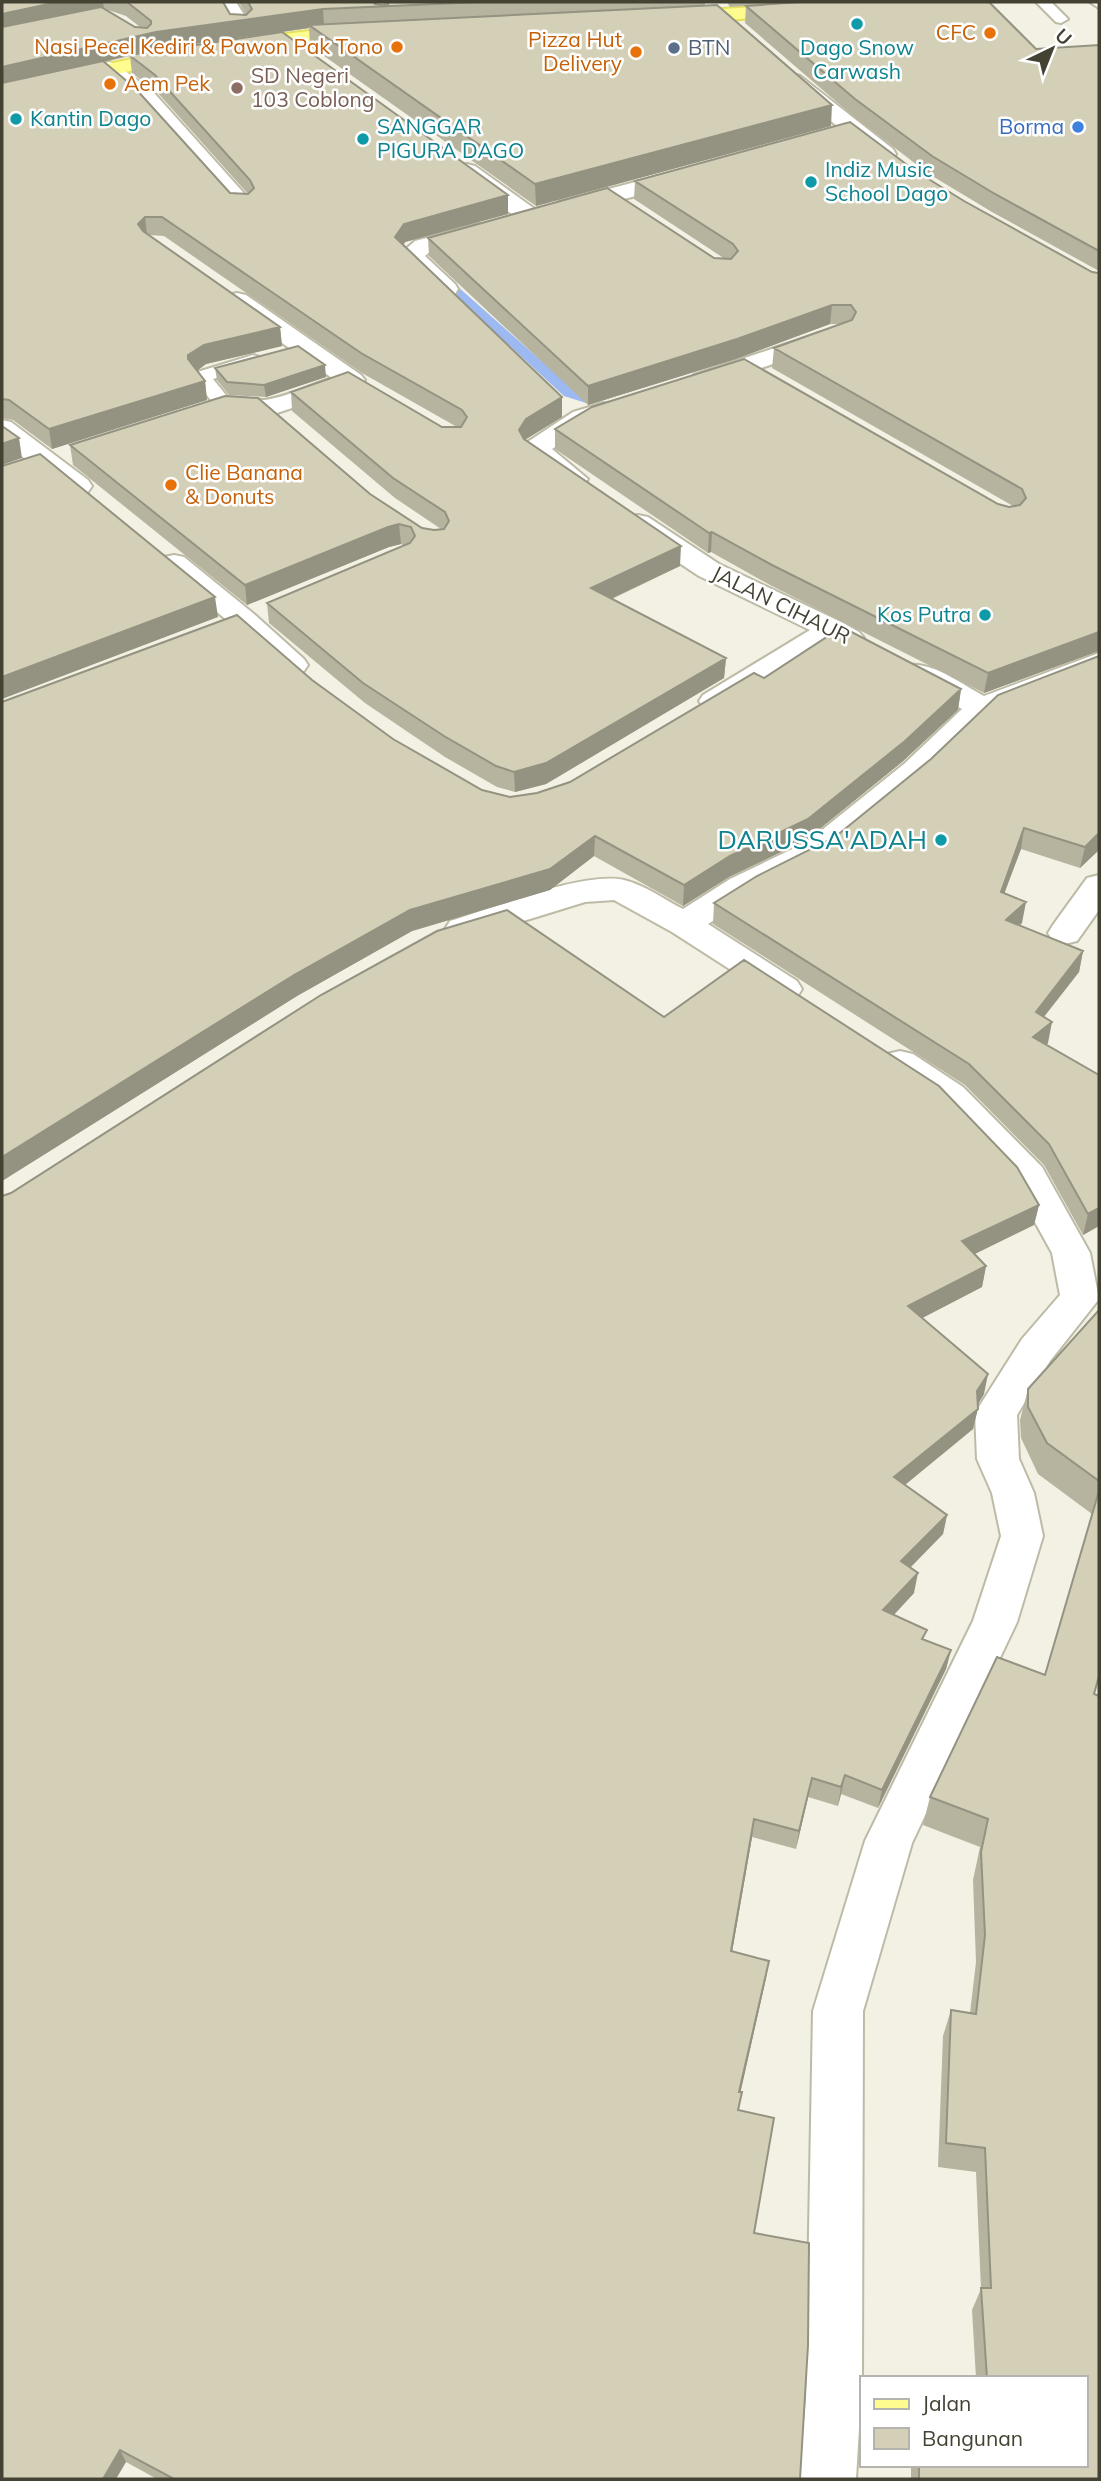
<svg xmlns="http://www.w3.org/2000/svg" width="1101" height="2481" font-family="Mulish,sans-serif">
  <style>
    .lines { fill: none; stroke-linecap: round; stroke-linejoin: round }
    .stream { fill: #9db9f1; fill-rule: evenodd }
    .service-casing { stroke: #bdbba6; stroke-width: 4 }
    .minor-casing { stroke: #bdbba6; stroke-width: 4 }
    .primary-casing { stroke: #e5e05e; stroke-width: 4 }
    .service { fill: #fff; fill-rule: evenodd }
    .minor { fill: #fff; fill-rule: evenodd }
    .primary { fill: #fffc8f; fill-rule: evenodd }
    .wall { fill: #b6b39e; fill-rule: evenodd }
    .shaded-wall { fill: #949281 }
    .building { fill: #d4d0b8; stroke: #949281; stroke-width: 2 }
    .culture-dot { fill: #0f9aa8; stroke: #fff; stroke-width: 2.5 }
    .food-dot { fill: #e8710a; stroke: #fff; stroke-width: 2.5 }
    .service-dot { fill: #5c6f8a; stroke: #fff; stroke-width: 2.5 }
    .education-dot { fill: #8d6e63; stroke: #fff; stroke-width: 2.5 }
    .shop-dot { fill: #3f7fe0; stroke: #fff; stroke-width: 2.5 }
    .labels { text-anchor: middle; stroke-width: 5; stroke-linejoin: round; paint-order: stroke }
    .far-food-label { font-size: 21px; fill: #c56008; stroke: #fff; text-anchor: end }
    .far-service-label { font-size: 21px; fill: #4e5e75; stroke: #fff; text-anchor: start }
    .far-culture-label { font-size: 21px; fill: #0d838f; stroke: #fff; text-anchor: start }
    .far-education-label { font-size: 21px; fill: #785e54; stroke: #fff; text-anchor: start }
    .far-shop-label { font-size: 21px; fill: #366cbe; stroke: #fff; text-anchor: end }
    .far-street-label { font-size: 21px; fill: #444233; stroke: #fff }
    .culture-label { font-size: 26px; fill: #0d838f; stroke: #fff; text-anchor: end }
  </style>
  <rect width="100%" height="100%" fill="#f2f1e3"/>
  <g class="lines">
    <path class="stream" d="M439 270 574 390 587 395 607 393V399L586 403 564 396 435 277V271Z"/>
    <g class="service-casing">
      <path id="service" d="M1036 2H1051L1068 19 1061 23 1056 22Z
        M1090 2H1099V8Z
        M253 355 259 357 262 361 259 365 213 379 234 405 232 409H218L192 377 194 373Z"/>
    </g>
    <g class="minor-casing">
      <path id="minor" d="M216 2H236L251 26 248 30H234Z
        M109 62 116 64 155 94 250 200 253 205 250 210H234L139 104 102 72 99 68 102 64Z
        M793 74 800 76 893 149 896 154 893 159H877L786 84 782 80 786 76Z
        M467 164 475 166 539 212 543 217 539 222H523L459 176 456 171 459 166Z
        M685 169 693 171 696 176 693 181 567 214 559 212 556 207 559 202Z
        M478 224 486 226 490 231 486 236 431 251 425 256 455 284 458 289 455 294 446 296 437 294 399 255 415 241Z
        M237 293 246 295 361 375 365 380 361 385 268 416 209 413 205 407C217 390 246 400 263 400 282 399 313 384 332 378L228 305 225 300 228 295Z
        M822 332 831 334 834 339 831 344 712 385 703 388 694 385 690 380 694 375Z
        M603 403 612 405 616 411 612 417 591 424 552 449 588 479 584 485C563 490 533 466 522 449L526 443 573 412Z
        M2 420 11 422 88 480 92 486 88 492 78 494 68 492 2 441Z
        M638 515 648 517 719 564 843 623 859 632 864 638 859 644 849 647 833 642 725 707 714 710 703 707 699 701 703 695 810 630 699 576 628 529 624 523 628 517Z
        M174 555 184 557 254 614 304 659 308 665 304 671 293 674 282 671 234 626 164 569 160 563 164 557Z
        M1099 653V672L993 713 926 778 831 856 754 895 708 924 797 981 802 989 797 997 785 1001 773 997 672 932 614 900 585 902 462 940 450 937 445 929 450 921C492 908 584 871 624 880 645 885 665 900 683 909L730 879 807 842 904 764 962 709 904 678 900 672 904 666C930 659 961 684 984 696Z
        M1099 875V910L1077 941 1065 944 1053 941 1048 933 1053 925 1087 878Z
        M900 1051 913 1054 963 1087 1042 1167 1090 1253 1099 1299 1050 1361 1017 1415 1019 1459 1034 1493 1043 1536 1017 1622 912 1843 863 2011 862 2378 856 2479H799L806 2397 813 2011 865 1841 973 1621 1001 1536 992 1493 977 1459 975 1413 1022 1339 1060 1295 1052 1253 1015 1186 937 1105 887 1072 882 1063 887 1054Z"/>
    </g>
    <g class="primary-casing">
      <path id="primary" d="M796 4 803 6 806 10 803 14 678 24 671 22 668 18 671 14 678 12Z
        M363 28 370 30 373 34 370 38 239 52 232 50 229 46 232 42 239 40 324 29Z
        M182 48 189 50 192 54 189 58 2 99V87Z"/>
    </g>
    <use href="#service" class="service"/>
    <use href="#minor" class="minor"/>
    <use href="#primary" class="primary"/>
  </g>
  <path class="wall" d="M2 2H223L230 14 246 15 239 2H374L375 4H384L382 2H705V5L831 126 536 206 310 46 309 28 282 32 508 214 405 242 404 245 562 417 525 440 680 566 612 599 726 658 724 678 546 784 515 792 497 787 445 757 365 703 269 623 267 603 405 546 401 544 389 547 247 605 73 465 70 445 370 494 422 528 434 530 441 529 395 498 292 411 291 392 442 427H457L362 373 164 236 149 235 280 327 282 346 206 364 197 371 205 381 207 400 52 449 13 420 2 418ZM108 10 126 16 140 27H135ZM266 34 139 54 158 49ZM130 56 132 73 157 92 248 194 230 193 104 62Z
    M727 2H798L730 7Z
    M746 6 1036 49 1099 45V271L992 212 929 174 853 116 745 23Z
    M914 170 964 201 1092 272 1099 273V651L984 693 770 585 711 552 708 553 555 449V429L1009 507 1013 506 772 368 774 348 840 324H830L736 359 588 405 429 256 428 238 725 259 634 199 635 181Z
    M215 368 326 377 266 397 229 395 217 380Z
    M1099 656V850L1080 868 1021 849 1004 893 1022 923 1019 926 1083 951 1079 972 1044 1017 1048 1043 1046 1045 1099 1075V1226L1083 1235 1044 1165 965 1085 713 924 714 903 835 837Z
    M764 678 961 689 958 710 902 762 806 840 729 877 683 906 594 856 550 890 412 931 297 996 2 1181V702L312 680 393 739 482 790 510 797 537 793 570 782Z
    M664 1017 1039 1205 1034 1225 975 1254 986 1266 982 1287 922 1318 984 1394 978 1404 973 1429 905 1485 947 1515 943 1534 910 1568 914 1593 893 1615 924 1640 951 1650 946 1669 878 1808 841 1794 838 1806 808 1797 796 1849 752 1837 732 1952 766 1978 740 2092 739 2110 754 2233 800 2479H157L126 2462 2 2479Z
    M1099 1310V1676L1094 1694 1099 2479H911V2465H1085V2378H976L972 2310 981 2289 976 2172 938 2167 943 2036 951 2010 970 2013 976 1962 973 1880 980 1847 923 1825 930 1797 1045 1675 1092 1514 1038 1474 1021 1438 1020 1420 1028 1389Z"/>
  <path class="shaded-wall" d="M58 2H103L104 9 2 31V14Z
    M323 9 324 26 309 25V28L158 49 2 85V67L156 32Z
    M832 105 831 126 536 206 535 184Z
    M508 195V214L405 242 396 255 395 237 404 224Z
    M145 217 147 235 140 243 138 224Z
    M832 305 830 324 736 359 588 405V386Z
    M280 327 282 346 206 364 191 375 188 359V355L204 345Z
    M325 365 326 377 266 397 264 385Z
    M205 381 207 400 52 449 49 429Z
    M562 397V417L526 439 520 450 519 430 526 419Z
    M19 438 22 458 2 465V444Z
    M399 524 401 544 389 547 247 605 245 585 388 527Z
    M712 532 711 552 708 553 709 533Z
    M681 546 680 566 591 608V588Z
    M215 597 218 617 2 699V677Z
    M1099 632V651L984 693 988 673Z
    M726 658 724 678 546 784 515 792 514 772Z
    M961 689 958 710 902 762 806 840 729 877 683 906 684 885Z
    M1024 828 1021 849 997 913 1001 892Z
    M1099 833V850L1080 868 1085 847Z
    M595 836 594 856 550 890 412 931 297 996 2 1181V1157L294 975 410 910Z
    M1026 902 1022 923 1002 941 1006 920Z
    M1083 951 1079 972 1031 1033 1036 1012Z
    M1052 1022 1048 1043 1029 1058 1033 1037Z
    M1039 1205 1034 1225 958 1262 962 1241Z
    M1099 1208V1226L1083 1235 1088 1214Z
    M986 1266 982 1287 905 1327 908 1306Z
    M988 1374 984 1394 973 1412 977 1391Z
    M978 1409 973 1429 890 1497 894 1477Z
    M947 1515 943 1534 897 1581 901 1561Z
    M918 1573 914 1593 880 1630 883 1610Z
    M951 1650 946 1669 878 1808 882 1790Z
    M845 1775 841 1794 838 1806 841 1787Z
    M812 1778 808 1797 796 1849 799 1831Z
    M754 1819 752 1837 729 1969 731 1951Z
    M769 1961 766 1978 737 2108 739 2092Z
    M120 2450 126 2462 116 2479H103Z"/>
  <path class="building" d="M2 2H58L2 14Z
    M127 2H223L230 14 246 15 252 9 248 2H374L375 4 387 5 390 2H481L323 9 156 32 2 67V27L101 7 135 27 147 28 151 24V21Z
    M799 2H989L1036 49 1099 45V251L995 194 932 156 855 99 746 6Z
    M717 5 832 105 535 184 309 25Z
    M282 32 508 195 404 224 395 237 562 397 526 419 519 430 524 439 681 546 591 588 726 658 546 763 514 772 496 766 444 736 363 683 267 603 410 543 415 536 411 527 399 524 388 527 245 585 70 445 225 396 258 398 370 494 422 528 434 530 444 529 449 521 445 512 393 478 291 392 348 372 442 427H461L467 417 462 410 361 353 162 217H145L138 224 143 231 280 327 204 345 188 355V359L205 381 49 429 9 400 2 399V83L103 61 135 88 230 193 248 194 254 188 250 180 155 75 129 55Z
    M850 122 914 170 964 201 1092 272 1099 273V632L988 673 772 565 712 532 709 533 555 429 592 407 744 359 998 504 1009 507 1020 505 1026 498 1022 489 774 348 852 320 856 312 851 305H832L737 339 588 386 428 238 607 188 714 258 731 259 738 251 733 244 635 181Z
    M298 346 325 365 264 385 227 382 215 368Z
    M2 426 19 438 2 444Z
    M40 454 215 597 2 677V466Z
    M237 615 312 680 393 739 482 790 510 797 537 793 570 782 754 673 764 678 842 627 961 689 905 741 808 819 730 856 684 885 595 836 550 869 410 910 294 975 2 1157V702Z
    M1099 656V833L1085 847 1024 828 1001 892 1026 902 1006 920 1083 951 1036 1012 1052 1022 1033 1037 1099 1075V1208L1088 1214 1049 1144 969 1064 714 903 757 876 835 837 931 759 998 695Z
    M507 910 664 1017 744 960 939 1086 1017 1167 1039 1205 962 1241 986 1266 908 1306 988 1374 977 1391 978 1409 894 1477 947 1515 901 1561 918 1573 883 1610 927 1630 922 1639 951 1650 882 1790 845 1775 841 1787 812 1778 799 1831 754 1819 731 1951 769 1961 739 2092H742L738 2110 774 2118 754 2233 809 2243 808 2345 800 2479H174L120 2450 103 2479H2V1196L11 1193 321 995 437 931Z
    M1099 1310V1481L1047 1443 1028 1407V1389Z
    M1099 1491V1676L1094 1694 1099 1696V2479H919V2465H1085V2378H987L981 2288H991L985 2148 946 2143 951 2010 976 2014 985 1935 981 1852 988 1819 930 1797 997 1657 1045 1675Z"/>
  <g class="culture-dot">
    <circle cx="857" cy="24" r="7"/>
    <circle cx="16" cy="119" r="7"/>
    <circle cx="363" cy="139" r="7"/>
    <circle cx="811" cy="182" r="7"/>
    <circle cx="985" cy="615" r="7"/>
    <circle cx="941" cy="840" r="7"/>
  </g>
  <g class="food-dot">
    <circle cx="990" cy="33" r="7"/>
    <circle cx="397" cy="47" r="7"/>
    <circle cx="636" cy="52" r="7"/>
    <circle cx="110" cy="84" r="7"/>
    <circle cx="171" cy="485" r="7"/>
  </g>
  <circle class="service-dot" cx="674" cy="48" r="7"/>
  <circle class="education-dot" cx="237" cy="88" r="7"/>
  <circle class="shop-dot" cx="1078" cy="127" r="7"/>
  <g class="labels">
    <g class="far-food-label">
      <text x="976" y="40">CFC</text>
      <text x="622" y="47">Pizza Hut<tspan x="622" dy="24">Delivery</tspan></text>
      <text x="383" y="54">Nasi Pecel Kediri &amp; Pawon Pak Tono</text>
      <text x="124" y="91" text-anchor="start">Aem Pek</text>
      <text x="185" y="480" text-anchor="start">Clie Banana<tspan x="185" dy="24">&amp; Donuts</tspan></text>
    </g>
    <g class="far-service-label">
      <text x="688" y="55">BTN</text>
    </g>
    <g class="far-culture-label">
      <text x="857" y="55" text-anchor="middle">Dago Snow<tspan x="857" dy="24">Carwash</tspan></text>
      <text x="30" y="126">Kantin Dago</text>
      <text x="377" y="134">SANGGAR<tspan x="377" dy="24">PIGURA DAGO</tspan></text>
      <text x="825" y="177">Indiz Music<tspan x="825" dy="24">School Dago</tspan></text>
      <text x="971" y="622" text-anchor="end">Kos Putra</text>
    </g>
    <g class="far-education-label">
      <text x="251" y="83">SD Negeri<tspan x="251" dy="24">103 Coblong</tspan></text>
    </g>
    <g class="far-shop-label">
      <text x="1064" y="134">Borma</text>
    </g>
    <g class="far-street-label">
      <text transform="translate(781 605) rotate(26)" y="7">JALAN CIHAUR</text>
    </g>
    <g class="culture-label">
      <text x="927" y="849">DARUSSA'ADAH</text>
    </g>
  </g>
  <rect width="1101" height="2481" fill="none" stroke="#444233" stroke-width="7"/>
  <rect x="860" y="2376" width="228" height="91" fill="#ffffff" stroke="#b4b3ad" stroke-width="2"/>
  <rect x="874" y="2399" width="35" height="10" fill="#fffc8f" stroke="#b4b3ad" stroke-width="2"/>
  <text x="922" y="2411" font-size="21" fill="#444233">Jalan</text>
  <rect x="874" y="2428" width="35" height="21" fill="#d4d0b8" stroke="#b4b3ad" stroke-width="2"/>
  <text x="922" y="2446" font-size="21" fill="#444233">Bangunan</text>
  <g transform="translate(1052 49) rotate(43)" stroke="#ffffff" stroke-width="5" paint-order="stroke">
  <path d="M0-5L12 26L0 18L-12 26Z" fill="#444233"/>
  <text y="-10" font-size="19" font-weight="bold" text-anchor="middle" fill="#444233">U</text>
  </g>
</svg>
